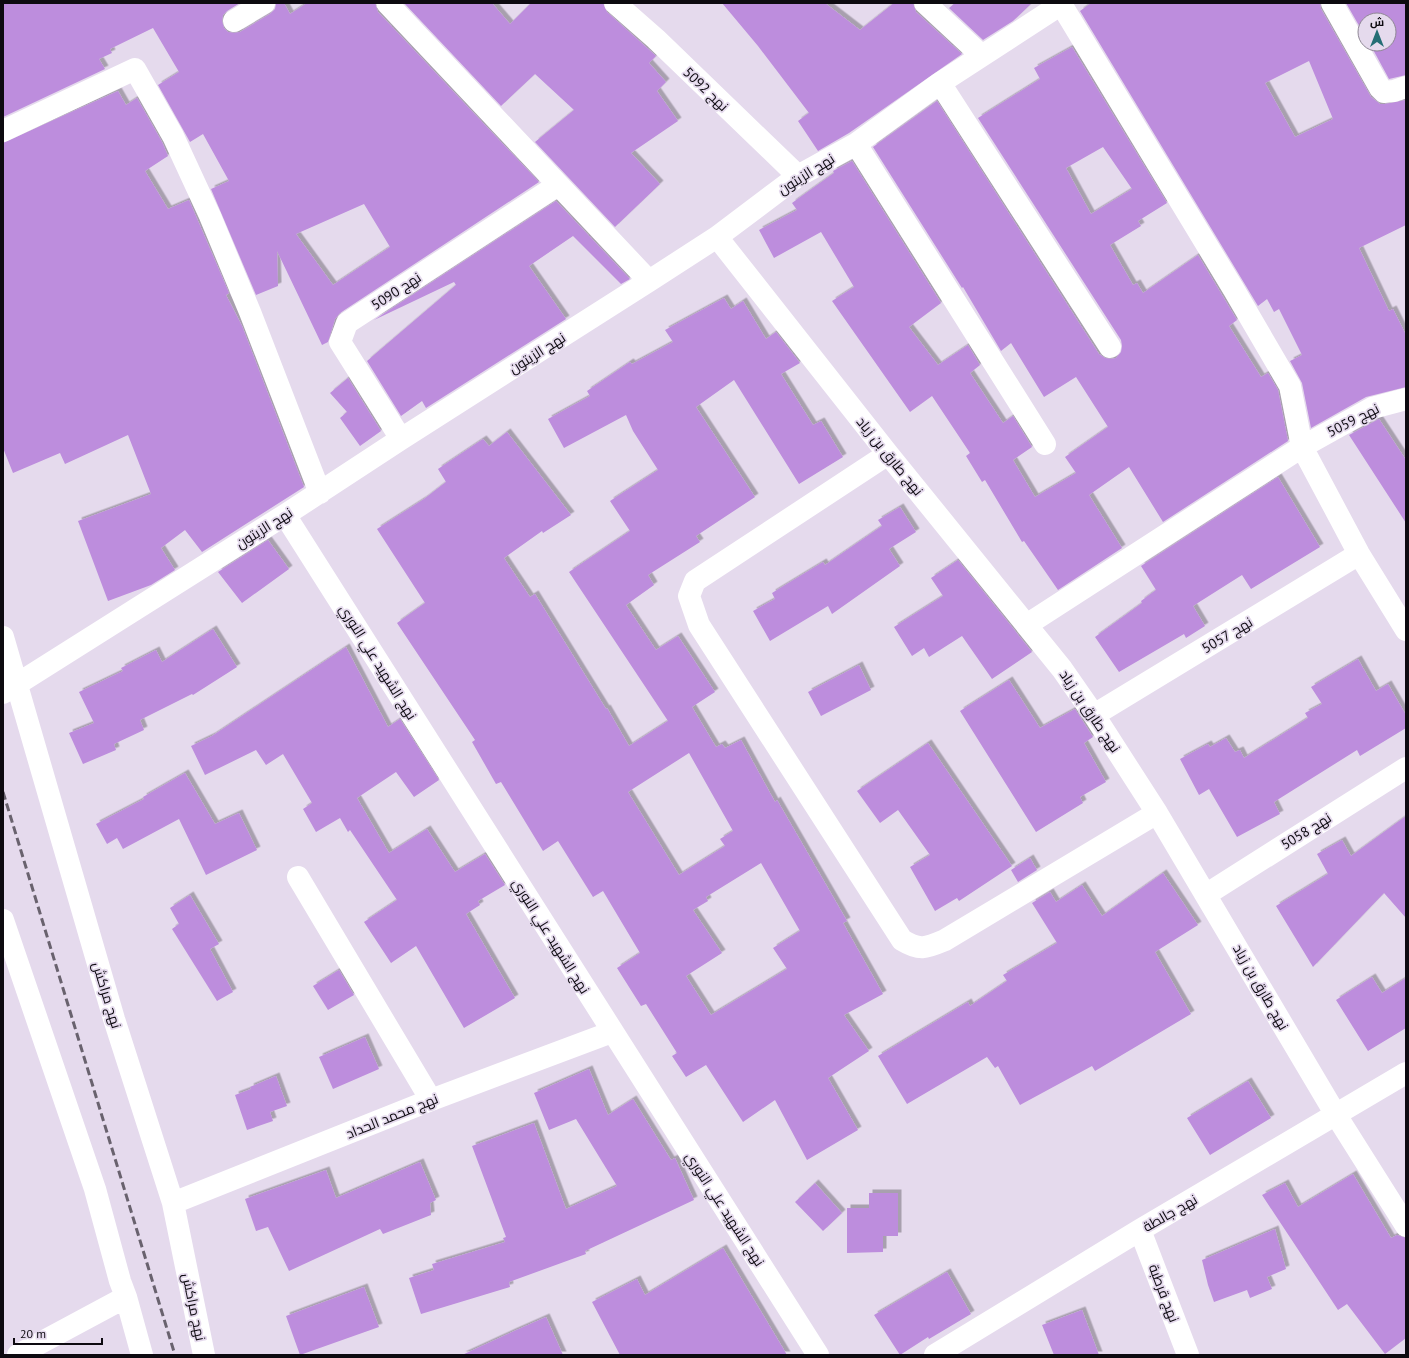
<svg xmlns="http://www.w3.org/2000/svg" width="1409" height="1358" font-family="'PT Sans',Cairo,sans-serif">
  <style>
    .building { fill: #bd8ddd; fill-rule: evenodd; filter: url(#shadow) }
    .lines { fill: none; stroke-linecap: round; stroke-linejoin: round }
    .street { stroke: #fff; stroke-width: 22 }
    .rail { stroke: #69626e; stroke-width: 3; stroke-dasharray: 8 4; stroke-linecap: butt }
    .labels { text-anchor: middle; stroke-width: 3.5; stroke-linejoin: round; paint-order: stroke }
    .street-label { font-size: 14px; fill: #0d0a10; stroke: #e5daed }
  </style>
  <defs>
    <filter id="shadow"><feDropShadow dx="3.5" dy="-3.5" stdDeviation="0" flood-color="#0004"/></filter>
  </defs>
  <rect width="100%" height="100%" fill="#e5daed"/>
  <path class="building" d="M3 3H240L227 11 223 15 222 21 224 28 228 32 234 33 240 32 270 14 275 9 276 3H284L290 14 307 3H375L378 12 539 182 340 313 335 319 328 342 322 345 277 251 278 286 256 295 211 189 229 181 203 134 190 142 158 85 179 72 153 28 110 49 112 53 99 59 105 69 3 117ZM364 204 390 247 333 285 296 234Z
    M404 3H492L510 24 531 3H603L607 12 656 56 649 63 666 82 657 91 678 121 631 153 660 184 615 227 535 142 574 110 535 74 501 106Z
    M722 3H825L860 30 894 3H913L916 12 962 54 849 133 818 151 798 121 809 113 758 46Z
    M955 3H1032L1013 21 983 40 949 8Z
    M1091 3H1320L1321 9 1371 97 1380 104H1385L1406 100V225L1359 248 1389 311 1393 309 1406 335V387L1366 397 1311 428 1302 383 1290 361 1302 355 1279 309 1274 312 1267 299 1258 306 1080 11ZM1309 61 1333 119 1295 137 1265 83Z
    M1346 3H1406V75L1389 79 1370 44H1389V20H1365V36Z
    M1072 47 1167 203 1138 221 1141 226 1110 245 1133 285 1137 283 1143 293 1198 255 1237 320 1229 326 1261 377 1268 373 1278 390 1288 441 1163 522 1129 467 1089 495 1122 548 1058 590 1024 541 1022 542 985 480 982 482 966 456 970 453 932 396 910 412 832 301 854 287 821 232 774 258 759 230 797 210 792 203 834 173 833 171 852 161 941 303 909 327 938 365 968 345 980 365 970 373 1003 423 1013 416 1032 447 1013 460 1035 497 1076 473 1065 457 1108 427 1076 377 1044 397 1011 343 1001 351 963 287 962 288 873 147 937 101 1099 354 1105 358 1111 359 1116 358 1121 352 1122 346 1121 340 978 118 1040 79 1034 68ZM1103 147 1132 189 1091 214 1066 168Z
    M118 91 126 105 137 98 162 142 168 156 145 171 168 209 189 200 229 293 226 295 242 326 304 487 202 552 185 530 161 548 175 570 151 585 108 601 78 521 151 494 128 435 65 464 60 453 13 473 3 448V143Z
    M556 201 630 279 621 284 573 236 529 266 566 319 426 408 422 401 401 416 367 361 456 285 454 282 374 320Z
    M724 298 731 309 743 301 766 339 776 332 800 363 781 374 813 425 821 421 843 457 799 484 734 380 696 407 755 497 696 536 700 542 648 575 654 585 626 605 656 650 678 636 715 692 692 707 716 747 722 744 725 748 741 740 775 802 777 800 847 921 843 923 883 994 844 1015 869 1051 828 1078 858 1130 807 1160 775 1100 743 1122 706 1065 686 1077 672 1056 677 1053 646 1004 641 1006 617 968 640 953 603 891 593 897 558 841 543 851 501 782 496 784 472 742 475 740 397 623 425 603 377 529 424 499 446 482 438 469 483 439 489 446 507 432 571 515 543 533 542 531 504 558 530 597 535 594 606 709 607 708 629 746 668 721 569 572 630 531 610 501 658 470 633 431 626 415 564 448 548 419 590 396 587 391 630 362 632 364 673 342 665 330ZM689 753 733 831 720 839 725 846 679 875 628 792ZM761 863 800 931 773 948 787 969 711 1015 686 976 722 953 693 910 708 901 706 897Z
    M348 378 381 431 360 446 340 418 347 412 330 393Z
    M1379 419 1406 460V523L1349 435Z
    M1278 477 1320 547 1251 589 1242 575 1193 606 1205 626 1186 638 1184 634 1119 672 1095 637 1142 603 1141 601 1156 590 1141 566Z
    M900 507 916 532 889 549 900 566 832 614 828 606 770 641 753 611 775 599 772 593 823 562 825 565 882 526 878 520Z
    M268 540 289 569 242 603 218 572Z
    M958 560 1032 652 992 679 962 636 929 657 924 648 912 656 894 627 943 596 931 578Z
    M213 629 237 667 193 695 192 694 140 720 144 730 114 744 116 750 83 764 69 733 94 723 79 692 123 671 121 668 156 650 162 662Z
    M346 647 388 727 400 719 439 780 414 797 396 772 357 798 389 853 427 829 455 872 485 854 505 885 478 901 480 905 466 914 515 998 464 1028 416 946 391 963 364 922 397 900 350 830 348 832 340 818 316 832 303 809 312 803 283 754 266 765 256 750 205 775 191 746 212 736Z
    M1358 659 1376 691 1388 684 1406 715V728L1360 756 1357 750 1274 802 1280 814 1237 837 1209 789 1199 795 1180 759 1208 744 1210 747 1226 738 1235 752 1240 750 1244 758 1308 718 1305 713 1322 704 1311 687Z
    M859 665 871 690 821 716 808 692Z
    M1009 680 1040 728 1075 709 1093 737 1084 743 1106 782 1080 797 1083 803 1036 832 960 711Z
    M928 743 1012 866 959 901 957 898 935 911 910 867 930 855 898 810 880 823 857 791Z
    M185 773 215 824 239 813 257 850 206 875 179 819 123 849 117 838 107 844 96 824 144 799 143 797Z
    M1406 816V918L1384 893 1313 967 1276 906 1328 874 1317 854 1342 840 1351 856Z
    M1030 858 1037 870 1018 882 1011 870Z
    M1163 873 1198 925 1155 952 1191 1014 1095 1071 1092 1066 1020 1105 998 1066 995 1068 987 1057 907 1104 878 1056 968 1002 970 1006 1007 981 1003 975 1057 943 1032 903 1050 892 1056 902 1082 885 1102 916Z
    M190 895 219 944 210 949 233 992 217 1001 172 929 179 924 170 908Z
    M339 970 354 995 328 1010 313 986Z
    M1372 977 1382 993 1406 978V1028L1368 1051 1336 1000Z
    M365 1037 379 1069 333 1089 319 1057Z
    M589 1069 608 1115 633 1099 671 1160 675 1158 694 1200 585 1251 586 1254 509 1282 510 1287 421 1314 409 1278 434 1270 432 1264 505 1242 503 1238 506 1237 472 1146 534 1123 566 1209 617 1186 576 1119 549 1130 534 1093Z
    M276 1076 287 1106 270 1112 273 1121 247 1130 235 1095 251 1089 250 1087Z
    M1248 1081 1271 1118 1210 1155 1187 1118Z
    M420 1162 436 1200 430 1203 431 1215 383 1234 380 1229 289 1271 268 1227 256 1231 245 1199 326 1170 336 1198Z
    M1353 1174 1391 1238 1397 1235 1406 1238V1338L1385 1354 1347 1304 1338 1310 1262 1195 1285 1183 1298 1207Z
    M815 1183 842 1213 823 1231 795 1202Z
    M869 1193H898V1236H883V1252L847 1253V1208H869Z
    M1275 1229 1286 1269 1267 1277 1272 1289 1250 1298 1247 1290 1214 1302 1208 1285 1202 1260Z
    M723 1248 787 1355H620L592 1302 637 1279 645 1295Z
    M947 1272 971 1314 929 1339 928 1337 900 1355 874 1315Z
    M364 1287 379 1327 300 1355 286 1316Z
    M1082 1310 1099 1355H1054L1042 1325Z
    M546 1317 563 1355H462L512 1332Z"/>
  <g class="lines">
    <path class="street" d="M387 3 649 281
      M615 3 656 39 798 176
      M925 3 981 55
      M1332 3 1380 88 1384 92 1394 91 1406 87
      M1061 4 1234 290 1290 386 1302 447 1359 554 1406 630
      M234 21 264 3
      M940 83 1110 347
      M3 131 135 69 173 136 210 216 250 312 320 493
      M856 144 1045 444
      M717 237 888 454 1062 669 1094 715 1157 813 1336 1115 1406 1226
      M401 439 340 342 347 323 558 185
      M888 454 695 581 689 596 699 625 902 940C920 951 926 948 945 940L1157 813
      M285 515 818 1355
      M1028 624 1302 447 1372 408 1406 399
      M3 637 114 1019 173 1203 204 1355
      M3 693 285 515 401 439 649 281 717 237 798 176 856 144 940 83 1063 3
      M1094 715 1359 554
      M298 877 431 1100
      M1207 894 1406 768
      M3 920 95 1189 120 1281 126 1297 142 1355
      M173 1203 431 1100 612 1032
      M1140 1230 1188 1355
      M18 1355 126 1297
      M935 1355 1140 1230 1406 1073"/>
    <path class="rail" d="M3 792 175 1355"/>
  </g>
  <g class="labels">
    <g class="street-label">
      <text transform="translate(706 89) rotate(44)" y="5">نهج 5092</text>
      <text transform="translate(806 174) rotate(-32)" y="5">نهج الزيتون</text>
      <text transform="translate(396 291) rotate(-33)" y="5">نهج 5090</text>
      <text transform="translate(537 353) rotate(-32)" y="5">نهج الزيتون</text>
      <text transform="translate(1353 420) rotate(-27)" y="5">نهج 5059</text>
      <text transform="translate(890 456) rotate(51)" y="5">نهج طارق بن زياد</text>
      <text transform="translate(264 528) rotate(-32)" y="5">نهج الزيتون</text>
      <text transform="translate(1227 635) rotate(-31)" y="5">نهج 5057</text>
      <text transform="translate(378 662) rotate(58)" y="5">نهج الشهيد علي النوري</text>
      <text transform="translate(1090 711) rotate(56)" y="5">نهج طارق بن زياد</text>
      <text transform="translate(1306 831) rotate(-32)" y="5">نهج 5058</text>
      <text transform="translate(551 936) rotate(58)" y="5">نهج الشهيد علي النوري</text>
      <text transform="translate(1261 987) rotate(60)" y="5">نهج طارق بن زياد</text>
      <text transform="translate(107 995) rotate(73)" y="5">نهج مراكش</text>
      <text transform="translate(392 1116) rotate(-22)" y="5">نهج محمد الحداد</text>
      <text transform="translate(725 1209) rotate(57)" y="5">نهج الشهيد علي النوري</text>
      <text transform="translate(1170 1213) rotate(-30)" y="5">نهج جالطة</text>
      <text transform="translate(1164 1293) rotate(69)" y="5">نهج قرطبة</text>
      <text transform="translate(194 1307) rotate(78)" y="5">نهج مراكش</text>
    </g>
  </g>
  <rect width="1409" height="1358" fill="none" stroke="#0d0a10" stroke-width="8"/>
  <g transform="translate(1377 32)"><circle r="19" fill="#e5daed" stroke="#8f8795"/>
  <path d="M0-3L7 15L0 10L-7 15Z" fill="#246e75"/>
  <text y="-6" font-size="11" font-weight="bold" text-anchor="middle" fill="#0d0a10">ش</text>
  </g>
  <path d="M14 1338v6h88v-6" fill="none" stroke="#0d0a10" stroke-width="2"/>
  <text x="20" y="1338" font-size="12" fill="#0d0a10" stroke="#e5daed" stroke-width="3" paint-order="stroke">20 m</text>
</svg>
